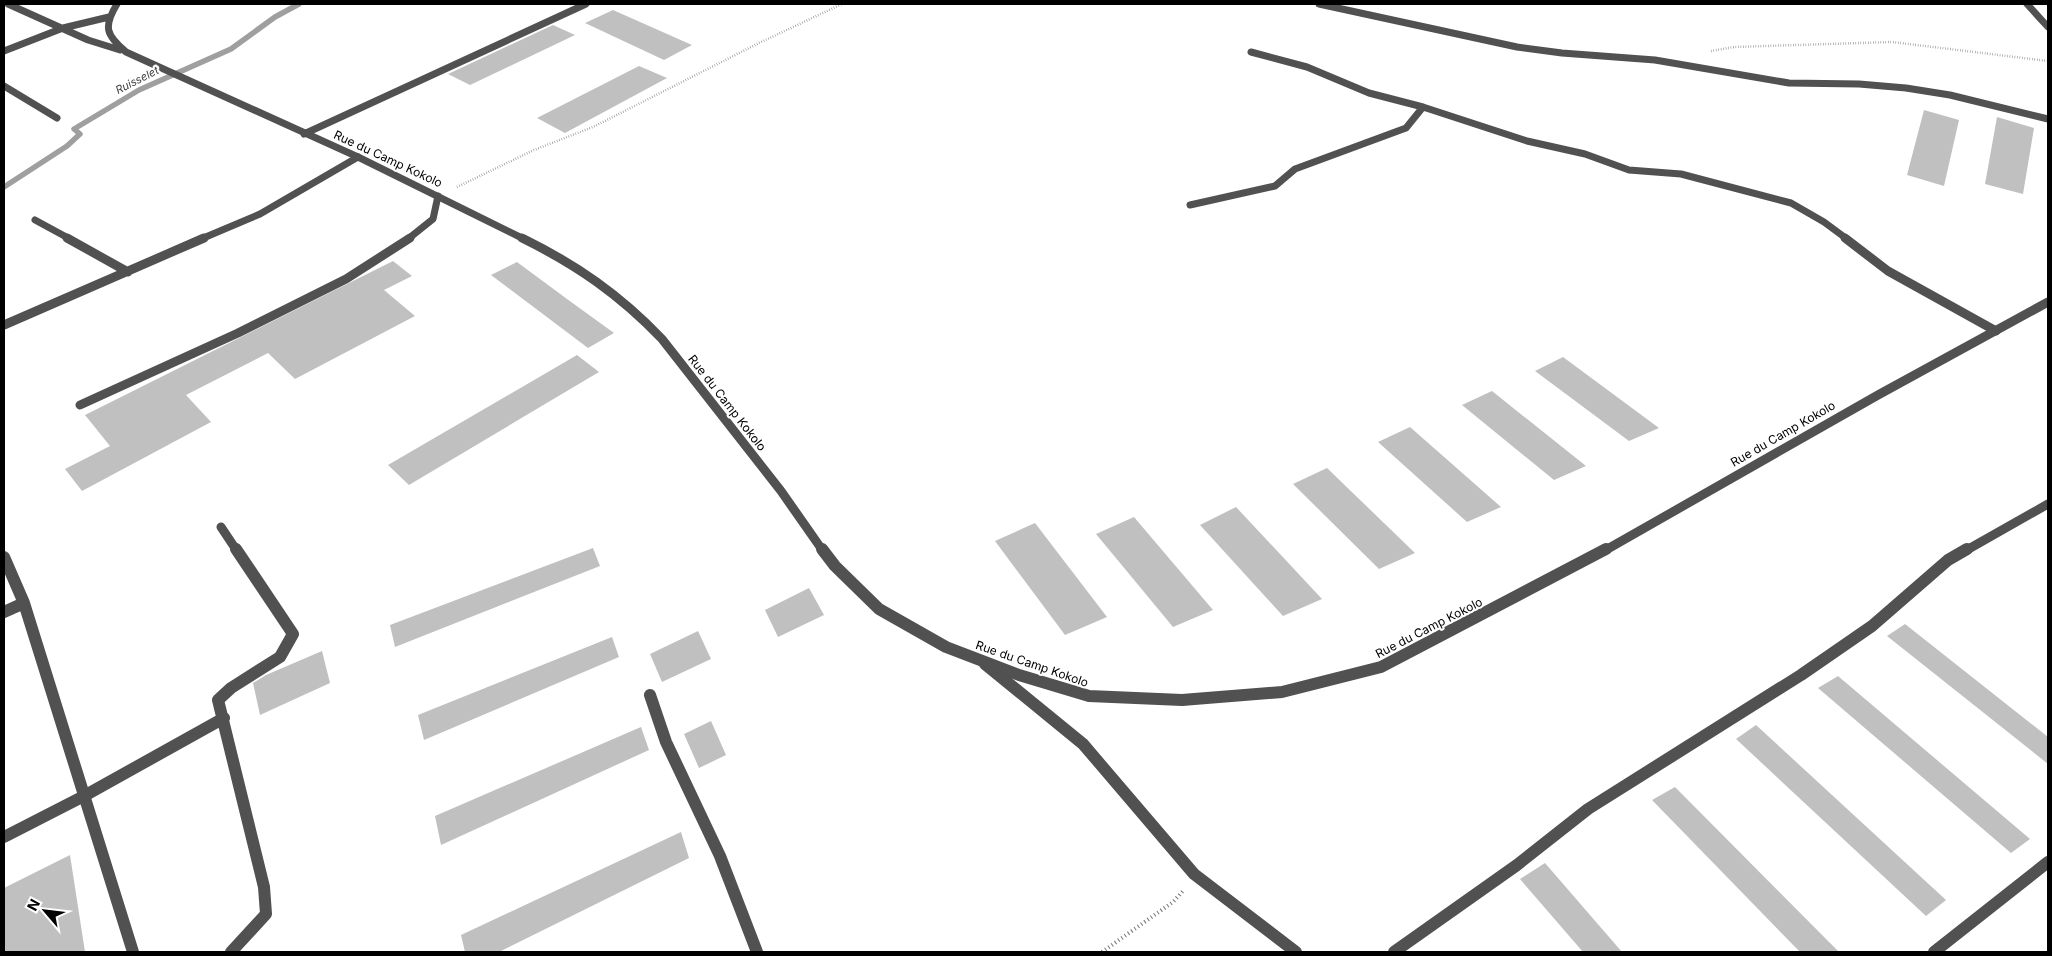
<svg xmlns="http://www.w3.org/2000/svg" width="2052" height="956" font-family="Inter,sans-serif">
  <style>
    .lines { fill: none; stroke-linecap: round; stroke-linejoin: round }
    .stream { stroke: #9f9f9f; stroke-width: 5.5 }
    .building { fill: #c0c0c0 }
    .path-far1 { stroke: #737373; stroke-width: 2.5; stroke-dasharray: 0.5 2; stroke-linecap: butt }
    .path { stroke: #737373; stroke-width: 4; stroke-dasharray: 1 3; stroke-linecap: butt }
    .lane-far2 { stroke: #515151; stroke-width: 7 }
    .lane-far1 { stroke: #515151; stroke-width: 9 }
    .lane { stroke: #515151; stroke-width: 12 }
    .street-far2 { stroke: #515151; stroke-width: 7 }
    .street-far1 { stroke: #515151; stroke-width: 9 }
    .street { stroke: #515151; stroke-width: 12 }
    .labels { text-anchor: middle; stroke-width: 4; stroke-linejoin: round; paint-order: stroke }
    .far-water-label { font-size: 11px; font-style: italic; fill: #404040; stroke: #fff }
    .street-label { font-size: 12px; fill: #000; stroke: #fff }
  </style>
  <rect width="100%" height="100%" fill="#fff"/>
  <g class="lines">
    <path class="stream" d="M4 187 67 146 80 134 74 129 139 90 231 49 275 17 299 4"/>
  </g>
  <path class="building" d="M613 10 692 45 664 60 585 23Z
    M553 25 575 35 470 85 448 74Z
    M639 66 667 78 565 133 537 118Z
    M1924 110 1959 120 1944 186 1907 175Z
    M1997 117 2034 128 2023 194 1985 184Z
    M393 261 412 276 384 290 415 316 295 379 268 353 186 395 211 422 82 491 65 469 110 446 85 415Z
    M517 262 567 299 614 333 588 348 491 275Z
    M577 355 599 372 409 485 388 465Z
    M1563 357 1659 428 1629 441 1535 371Z
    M1492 391 1586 466 1554 480 1462 405Z
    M1410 427 1501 507 1467 522 1378 442Z
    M1327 468 1415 553 1379 569 1293 484Z
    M1236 507 1322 599 1283 616 1200 525Z
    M1134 517 1213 610 1173 627 1096 534Z
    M1035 523 1107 617 1065 635 995 541Z
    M593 548 600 566 395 647 390 625Z
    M809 588 824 615 778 637 765 610Z
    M1905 624 2048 737V764L1887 636Z
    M698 631 711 659 662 682 650 654Z
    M612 637 619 657 424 740 418 715Z
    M322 651 330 683 260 715 253 683 266 675Z
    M1838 676 2030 839 2011 853 1818 688Z
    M711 721 726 755 699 768 684 734Z
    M1756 725 1946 900 1926 916 1736 739Z
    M641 727 649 750 441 845 435 816Z
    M1675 787 1839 952H1800L1652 800Z
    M681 832 689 858 499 952H465L461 935Z
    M70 855 85 952H4V888Z
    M1545 863 1622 952H1583L1520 879Z"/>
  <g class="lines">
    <path class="path-far1" d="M1711 51 1734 47 1892 42 2048 61
      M457 187 534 150 593 127 759 43 842 4"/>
    <path class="path" d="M1102 952 1173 902 1183 891"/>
    <path class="lane-far2" d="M1319 4 1517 47 1562 53 1655 60 1789 83 1859 84 1906 88 1950 95 2048 119
      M1251 52 1307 67 1369 93 1423 107 1527 141 1585 154 1629 170 1681 174 1791 203 1824 222 1847 239
      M4 86 57 118
      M304 134 586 4
      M1190 205 1275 186 1295 169 1406 128 1423 107
      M35 220 70 239
      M201 239 260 214 358 157
      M408 239 433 219 438 196"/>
    <path class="lane-far1" d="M67 238 128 272
      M1845 238 1888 271 1996 331
      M4 325 204 238
      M80 405 238 333 346 279 410 238
      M221 527 237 551
      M1965 551 2048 504"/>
    <path class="lane" d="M985 664 1083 744 1194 874 1296 952
      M650 695 666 742 720 856 757 952
      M4 837 84 796 224 718
      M231 952 266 914 264 887 218 700 231 688 280 657 293 634 236 549
      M1394 952 1517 865 1588 809 1801 675 1872 626 1948 560 1967 549
      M1934 952 2048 862"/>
    <path class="street-far2" d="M8 4 88 40 120 50
      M117 4C103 27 106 35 126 52L358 157 524 239
      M2027 4 2048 27
      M4 51 63 28 109 17"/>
    <path class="street-far1" d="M522 238C577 265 620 295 662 339L781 491 823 551
      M1604 551 1878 395 2048 302"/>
    <path class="street" d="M822 549 835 566 879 609 946 647 1019 675 1089 696 1182 700 1282 692 1381 667 1606 549
      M4 557 24 603 133 952
      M4 612 24 603"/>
  </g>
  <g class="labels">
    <g class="far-water-label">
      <text transform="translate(137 80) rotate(-27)" y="4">Ruisselet</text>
    </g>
    <g class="street-label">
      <text transform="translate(388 159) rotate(25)" y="4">Rue du Camp Kokolo</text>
      <text transform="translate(727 403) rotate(52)" y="4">Rue du Camp Kokolo</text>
      <text transform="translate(1783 434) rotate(-30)" y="4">Rue du Camp Kokolo</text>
      <text transform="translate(1429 628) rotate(-27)" y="4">Rue du Camp Kokolo</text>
      <text transform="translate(1032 664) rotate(19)" y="4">Rue du Camp Kokolo</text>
    </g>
  </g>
  <rect width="2052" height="956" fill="none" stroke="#000000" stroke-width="10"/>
  <g transform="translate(45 911) rotate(298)" stroke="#ffffff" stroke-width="4" paint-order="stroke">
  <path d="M0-4L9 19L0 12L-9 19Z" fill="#000000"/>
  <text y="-8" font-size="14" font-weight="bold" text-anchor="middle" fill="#000000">N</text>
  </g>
</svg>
